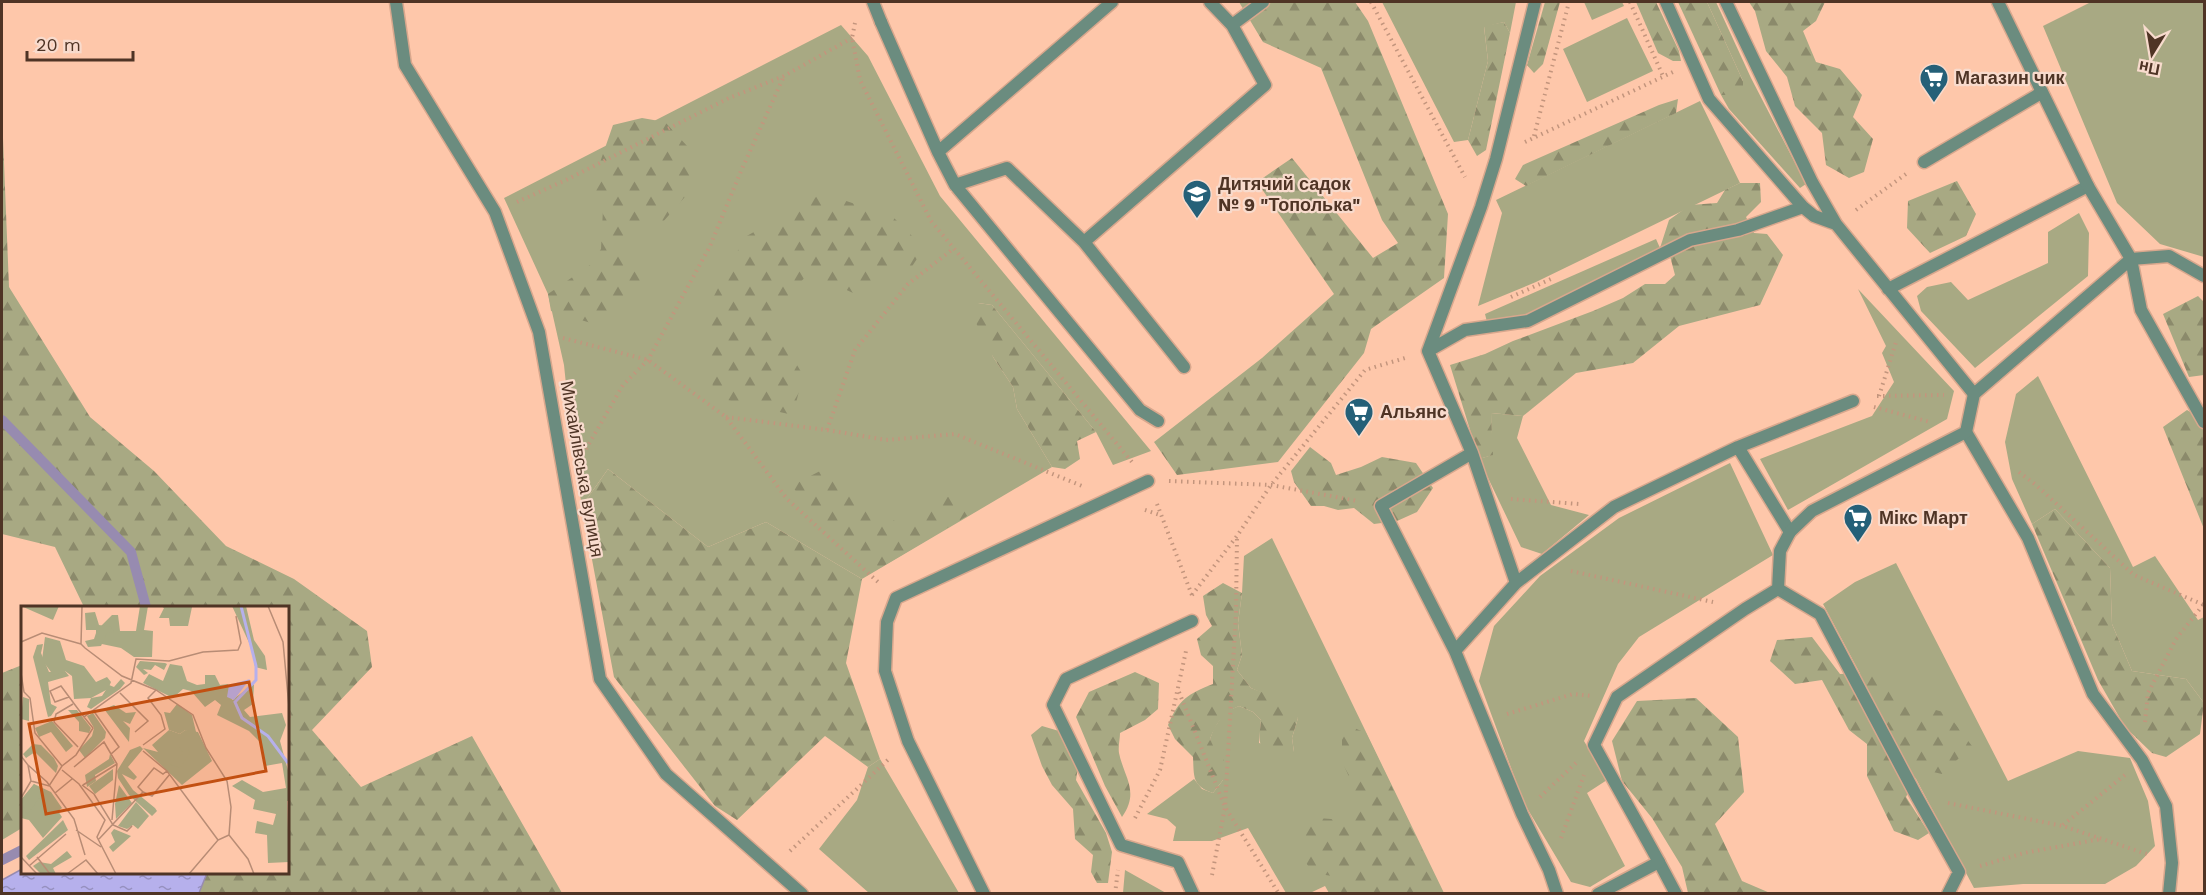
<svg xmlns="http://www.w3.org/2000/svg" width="2206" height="895" font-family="'Work Sans',sans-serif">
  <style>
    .green { fill: #a8a983 }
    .forest { fill: url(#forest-firs) }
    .water { fill: url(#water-ripples); stroke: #978bb0; stroke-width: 1.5 }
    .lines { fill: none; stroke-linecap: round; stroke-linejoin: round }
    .stream { stroke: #978bb0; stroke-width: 10 }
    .service-casing { stroke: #d8a78d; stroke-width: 15 }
    .minor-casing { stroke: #d8a78d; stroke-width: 15 }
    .path { stroke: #c3957d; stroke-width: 4; stroke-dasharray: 1.5 4.5; stroke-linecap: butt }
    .service { stroke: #6b8c7f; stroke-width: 12 }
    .minor { stroke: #6b8c7f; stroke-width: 12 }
    .labels { text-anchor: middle; stroke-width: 4.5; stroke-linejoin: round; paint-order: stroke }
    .poi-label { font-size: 18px; font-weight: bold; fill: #4f3425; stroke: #f8dbcd; text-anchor: start }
    .street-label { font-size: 18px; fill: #4f3425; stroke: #f8dbcd }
    .inset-river { fill: none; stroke: #b6b0ec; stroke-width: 3 }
    .inset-road { fill: none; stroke: #b88c75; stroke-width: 1.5 }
    .view { fill: #c25012; fill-opacity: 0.15; stroke: #c25012; stroke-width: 3 }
    .inset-edge { fill: none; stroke: #4f3425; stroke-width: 3 }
  </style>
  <defs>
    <pattern id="forest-firs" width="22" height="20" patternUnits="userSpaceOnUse" patternTransform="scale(1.5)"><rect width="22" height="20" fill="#a8a983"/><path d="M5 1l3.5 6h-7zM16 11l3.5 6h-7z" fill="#8b8a6b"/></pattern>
    <pattern id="water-ripples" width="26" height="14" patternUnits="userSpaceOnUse" patternTransform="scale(1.5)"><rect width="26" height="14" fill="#b6b0ec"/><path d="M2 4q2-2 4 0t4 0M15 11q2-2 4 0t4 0" fill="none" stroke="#9690bf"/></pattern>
  </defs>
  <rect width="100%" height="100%" fill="#fec7aa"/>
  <path class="green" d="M1382 2H1516L1510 33 1504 22 1484 27 1488 61 1468 140 1454 142Z
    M1584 2H1622L1624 6 1592 20Z
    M1707 2H1716L1751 78 1806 184 1800 188 1729 109 1721 95H1743V81Z
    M2089 2H2204V257L2160 244 2117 203 2043 26 2089 3Z
    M1627 18 1653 71 1587 102 1563 49Z
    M841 25 868 56 940 196 1151 451 1113 465 1096 432 992 305 978 303 993 357 1013 387 1017 409 1052 467 862 579 766 522 708 547 608 469 582 506 574 462 564 365 548 294 504 198Z
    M1700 101 1740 183 1536 282 1478 306 1502 213 1496 200Z
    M2079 213 2089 233 2088 276 1975 368 1921 311 1917 296 1927 287 1951 282 1968 300 2048 263V232Z
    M1656 239 1660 248 1523 316 1487 322 1485 314Z
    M1858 289 1954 391 1947 419 1788 510 1760 459 1872 416 1894 382 1882 353 1886 346Z
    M2038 376 2133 567 2155 556 2198 620 2204 617V703L2186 679 2132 671 2112 624 2110 568 2055 509 2032 524 2012 479 2005 442 2016 394Z
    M1491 413 1523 416 1517 438 1551 505 1589 515 1542 554 1521 547 1479 459 1492 455Z
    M1730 463 1773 555 1639 637 1618 664 1584 741 1607 780 1587 793 1625 866 1590 887 1571 882 1524 803 1479 681 1494 626 1540 576 1619 518Z
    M1272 538 1444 893H1329L1325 886 1310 893H1286L1248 828 1212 841H1173L1176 827 1167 819 1147 814 1194 779 1202 789 1213 793 1223 780 1210 739 1214 728 1225 712 1239 706 1253 712 1261 720 1259 743 1294 752 1292 738 1298 718 1262 693 1251 688 1237 670 1242 655 1238 623 1242 593 1244 556Z
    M1896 563 2008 781 2078 751 2130 758 2148 801 2155 846 2136 866 2105 884H2023L1974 888 1823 604 1855 582Z
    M880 759 959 893H869L819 849 857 800 868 767Z
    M1125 870 1166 893H1123Z"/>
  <path class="forest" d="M1239 2H1355L1368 21 1448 214 1444 278 1371 329 1364 353 1278 462 1177 475 1154 442 1262 358 1334 294 1257 182 1292 158 1373 258 1398 243 1382 220 1321 68 1263 42Z
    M1545 2H1560L1543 64 1534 73 1527 65Z
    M1636 2H1656L1679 51 1681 61H1673L1658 53Z
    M1678 2H1707L1743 81V95H1721Z
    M1749 2H1825L1816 21 1803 31 1816 62 1840 69 1862 95 1853 117 1873 139 1864 172 1849 178 1826 165 1822 133 1795 106 1787 77 1766 51 1755 11Z
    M1504 22 1510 33 1486 150 1477 156 1468 140 1488 61 1484 26Z
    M1678 99 1676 113 1526 186 1515 179 1523 165 1659 105Z
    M2 113 9 287 90 417 154 471 226 546 294 579 367 631 372 667 312 730 361 787 472 736 562 893H199L190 873 288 872V607H84L55 547 2 534Z
    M642 118 665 122 688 147 691 190 662 223 636 229 625 250 644 272 646 288 628 297 614 321 591 323 551 311 548 294 590 265 601 249 603 209 593 191 596 174 613 125Z
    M1957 181 1976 214 1966 236 1930 253 1907 228 1908 201Z
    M1740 183H1760L1761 202 1746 217 1754 233 1767 234 1783 255 1760 305 1679 326 1633 363 1576 373 1523 416 1491 413 1493 455 1479 459 1450 365 1485 354 1513 341 1593 311 1623 298 1645 284H1665L1675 275 1670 256 1660 248 1669 220 1690 205 1717 203 1725 190Z
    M823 193 893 217 924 248 911 268 898 266 862 297 809 273 768 317 803 375 793 415 714 397 704 315 745 237Z
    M2198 296 2204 302V375L2189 377 2163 314Z
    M978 303 992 305 1096 432 1077 441 1080 459 1065 469 1052 467 1017 409 1013 387 993 357 972 315Z
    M2187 410 2204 420V529L2163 427Z
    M1310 447 1331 463 1336 475 1361 467 1382 457 1416 463 1433 488 1417 512 1397 521 1374 524 1354 508 1338 510 1324 506H1311L1294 482 1291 471Z
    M608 469 708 547 766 522 862 579 846 663 880 759 868 767 825 736 737 820 715 806 614 677 582 506Z
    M822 470 899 524 947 497H968L972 513 880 568 819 515 791 486Z
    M2055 509 2110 568 2112 624 2132 671 2186 679 2204 703 2200 734 2166 757 2152 753 2125 727 2098 680 2032 524Z
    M1223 583 1242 593 1238 623 1242 655 1237 670 1251 688 1290 703 1298 718 1292 738 1294 752 1277 759C1256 749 1259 741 1261 720L1253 712 1239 706C1223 713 1216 723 1210 739L1215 750 1224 756 1223 780 1213 793C1192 786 1194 777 1193 757L1175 739 1168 725C1179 699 1188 694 1213 684V666L1201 655 1197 639 1212 626 1206 615 1203 596Z
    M1812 637 1840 674 1880 672 1913 704 1947 713 1972 746 1942 774 1920 769 1906 797 1929 833 1918 840 1894 831 1867 776V744L1849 730 1822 680 1795 684 1770 661 1777 640Z
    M22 665V828L2 840V673Z
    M1135 672 1159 683 1158 709 1145 720 1120 733C1120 739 1118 747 1119 753 1124 777 1140 792 1122 817L1105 786 1076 717 1089 692Z
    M1696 698 1738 737 1744 792 1715 824 1742 881 1770 893H1688L1682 867 1652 818 1622 781 1612 741 1637 701Z
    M1345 724 1366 733 1440 887 1435 893H1406L1396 886 1384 893H1342L1332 876 1313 873 1300 854 1305 817 1331 819 1346 823 1353 812 1354 788 1342 761V736Z
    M1042 726 1059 731 1066 748 1078 767 1076 780 1106 833 1112 852 1108 883H1097L1091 872 1093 855 1075 839 1073 809 1052 785 1042 766 1031 735Z"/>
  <path class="water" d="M22 869V872L207 873 199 893H2V880Z"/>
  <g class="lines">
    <path class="stream" d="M2 420 131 552 146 607
      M2 860 22 850"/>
    <g class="service-casing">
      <path id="service" d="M1210 2 1232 25 1263 2
        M1666 2 1709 99 1803 207 1814 216 1836 224
        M1726 2 1812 182 1836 224 1974 394
        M881 22 938 152 955 185 1007 168 1084 242 1265 85 1232 25
        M938 152 1112 2
        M1924 162 2041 93
        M955 185 1140 410 1158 421
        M1084 242 1184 367
        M1888 289 2088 186
        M1428 351 1465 330 1528 321 1690 240 1738 230 1803 207
        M1966 432 2028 538 2093 694 2142 760 2166 806 2172 863 2169 894
        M1738 447 1790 532
        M1472 453 1428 351 1481 207 1496 159 1535 2
        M1778 589 1820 614 1917 797 1959 872 1948 894
        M1192 621 1066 679 1053 705 1121 845 1178 862 1193 894
        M1455 651 1516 583
        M1659 862 1676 894
        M984 894 908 741 885 671 887 622 896 598 1148 481
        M1557 894 1549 870 1522 814 1455 651 1381 506 1472 453 1516 583 1614 507 1738 447 1853 401"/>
    </g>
    <g class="minor-casing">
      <path id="minor" d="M396 2 405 65 495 212 539 332 600 679 666 774 802 894
        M873 2 881 22
        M1998 2 2088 186 2131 259 2141 310 2204 422
        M1598 894 1659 862 1594 745 1617 697 1745 609 1778 589 1780 551 1790 532 1812 511 1966 432 1974 394 2131 259 2169 256 2204 276"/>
    </g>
    <path class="path" d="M1371 2 1465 177
      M1630 2 1663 76
      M855 23 852 38 860 80 931 221 1132 462
      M1534 136 1569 2
      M1525 142 1673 72
      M517 202 566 180 729 98 784 76 852 38
      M1856 210 1906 174
      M1511 297 1551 279
      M563 338 648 360 726 417 787 499 878 582
      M1877 396 1944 395
      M1879 396 1897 339
      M1874 407 1930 422
      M726 417 827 430 886 440 955 434 1082 486
      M827 430 855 350 908 284 953 249
      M586 449 623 385 648 360 710 246 741 171 784 76
      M2019 472 2036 485 2134 575 2204 605
      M1169 481 1271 485 1358 501
      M1511 499 1579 504
      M1157 504 1193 598
      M1145 510 1160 515
      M1571 571 1713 602
      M1192 595 1237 536 1271 485 1365 370 1405 358
      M1179 692 1225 807 1279 894
      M1507 714 1573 694 1592 696
      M2145 722 2148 693 2176 639 2203 605
      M1540 797 1576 763
      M1948 803 2063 826 2147 854
      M1135 818 1160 770 1186 651
      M2063 825 2125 775
      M1561 838 1584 775
      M790 851 890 758
      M1980 866 2024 853 2101 839
      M1212 875 1225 807 1236 612 1237 536
      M1115 894 1118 870"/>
    <use href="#service" class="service"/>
    <use href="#minor" class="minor"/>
  </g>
  <defs>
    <g id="supermarket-pin" transform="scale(1.5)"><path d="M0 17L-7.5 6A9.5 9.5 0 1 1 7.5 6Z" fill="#256078" stroke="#f8dbcd"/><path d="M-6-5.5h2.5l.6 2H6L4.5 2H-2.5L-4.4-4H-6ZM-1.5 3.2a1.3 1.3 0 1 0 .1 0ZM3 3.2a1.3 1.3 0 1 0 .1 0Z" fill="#fff"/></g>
    <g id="school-pin" transform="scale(1.5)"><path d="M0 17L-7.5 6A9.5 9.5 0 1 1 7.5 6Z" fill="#256078" stroke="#f8dbcd"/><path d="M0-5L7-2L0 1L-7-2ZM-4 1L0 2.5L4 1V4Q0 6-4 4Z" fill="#fff"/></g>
  </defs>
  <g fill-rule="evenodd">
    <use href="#supermarket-pin" x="1934" y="78"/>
    <use href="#school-pin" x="1197" y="194"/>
    <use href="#supermarket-pin" x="1359" y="412"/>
    <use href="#supermarket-pin" x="1858" y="518"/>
  </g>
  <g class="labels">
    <g class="poi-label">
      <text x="1955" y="84">Магазин чик</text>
      <text x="1218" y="190">Дитячий садок<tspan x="1218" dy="21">№ 9 "Тополька"</tspan></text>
      <text x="1380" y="418">Альянс</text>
      <text x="1879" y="524">Мікс Март</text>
    </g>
    <g class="street-label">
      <text transform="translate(582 469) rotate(80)" y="6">Михайлівська вулиця</text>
    </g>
  </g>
  <g transform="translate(21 606)">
    <rect width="268" height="268" fill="#fec7aa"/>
    <path d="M119 0H127L123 24 132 25 131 51H113L100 42 76 37 77 23 91 9H97L99 25H115ZM140 0 171 1 167 20H149L148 12H138L143 2ZM119 55 144 57 146 58 143 64 134 59 130 64 122 63 127 67 123 69 115 61ZM93 99 105 107 115 106 109 118 102 115 109 122 108 136 83 103ZM72 107 85 126 84 132 64 152 58 144 71 130 73 122 66 110ZM31 115 52 140 45 146 30 126 18 131 14 122ZM148 124 159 128 164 124 177 126 191 155 161 179 122 142 137 146 131 139ZM12 138 20 139 33 152 37 160 35 167 14 146 5 152 2 148ZM92 163V174L74 188 68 180ZM13 178 30 186 41 202 37 205 41 211 22 232 8 214 0 212V194ZM98 179 111 197 95 213 94 198ZM115 196 128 210 117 223 112 219 106 223 97 220ZM42 214 47 224 8 254 5 250ZM93 223 110 230 92 246 88 241 94 236 90 227Z" fill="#a8a983"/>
    <path d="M211 0H225L233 34 244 50 246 64 234 61 231 43ZM74 6 78 19 90 21 93 26 86 27 80 40 67 41 64 35 73 33 75 27V24H65L64 7ZM22 38 20 47 28 66 44 65 48 70 27 76 30 98 36 101 30 110 27 111 12 51 16 39ZM149 58 161 60 166 75 176 79 184 78V69H194L199 79 207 78 210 82 211 94 233 78 232 98 223 104 229 111 261 107 265 119 259 135 268 168V195L234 194 211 180 221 174 242 186 265 182 261 157 244 160 239 136 228 125 196 109 200 99 194 94 184 101 170 85 162 83 152 92 122 77 128 68 142 75ZM100 73 104 77 99 83 70 103 66 101 70 92 81 90 88 79 93 81ZM2 91 8 93V115L0 113ZM156 98 171 109 176 130 164 124 159 128 148 124 143 106 149 107ZM47 104H56L70 122 68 127 58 125V116ZM158 139H166L169 147 159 162 148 158 162 148ZM119 140 122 143 107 161 116 171 113 174 101 168 112 184 134 202 136 205 131 210 108 189 97 172 96 165 109 144ZM89 148 94 157 74 169 75 175 66 181 64 169 88 153ZM13 178 22 187 6 209 0 194ZM46 245 51 251 32 262 35 268 19 267 12 260 18 256 30 258Z" fill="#a8a983"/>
    <path d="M0 0H38L32 14ZM24 31 39 35 45 54 63 60 75 76 86 71 90 76 87 83 70 92 53 93 51 70 44 65 33 70 21 54ZM266 193 268 256 247 257 246 229 234 227 236 215 252 219 255 208 232 203 234 194Z" fill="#a8a983"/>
    <path d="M229 73 213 94 206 91 208 79Z" fill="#b6b0ec"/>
    <path class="inset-river" d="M220 0 235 60V74L214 96 221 112 247 130 267 157"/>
    <path class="inset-road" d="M61 0 60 38 64 42 101 70 135 84 172 109 185 142 206 175 210 201 208 229 227 253 233 268M247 0 262 36 269 112M0 36 21 27 60 38M0 67 3 86 9 92 14 127 41 160M99 87 127 115 114 126M48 91 34 96 29 85 40 80 63 111M52 98 35 108 33 116 57 141M122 139 144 123 140 109 127 92 135 84M122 145 146 165M90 148 96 158 91 214M0 150 7 159 10 175M7 159 26 176 53 213 64 249M53 161 83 136 90 148 98 141 72 104M41 164 58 178 84 214 76 231 95 268M61 179 73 188 92 219 106 225 111 220M62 179 96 158M122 186 117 181 133 162 142 168 146 165 197 234M34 187 51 173M0 192 10 175 28 180 41 160 55 149 72 122 63 111 110 77 115 53 148 55 182 46 217 44 220 37 215 10M55 224 80 241M78 233 122 186 131 190 149 168M0 251 16 268M16 251 29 268M8 260 45 228M46 268 65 254 77 268M168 268 197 234 208 229"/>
    <path class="view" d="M228 76 245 165 25 208 8 118Z"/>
    <rect width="268" height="268" class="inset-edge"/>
  </g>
  <rect width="2206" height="895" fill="none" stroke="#4f3425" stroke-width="6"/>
  <g transform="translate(2152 54) rotate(191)" stroke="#f8dbcd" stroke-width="4.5" paint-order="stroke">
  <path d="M0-4.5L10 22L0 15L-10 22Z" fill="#4f3425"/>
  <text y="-9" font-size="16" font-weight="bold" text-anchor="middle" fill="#4f3425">Пн</text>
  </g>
  <path d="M27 51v9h106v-9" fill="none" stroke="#4f3425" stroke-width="3"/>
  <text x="36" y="51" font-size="18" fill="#4f3425" stroke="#f8dbcd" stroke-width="4.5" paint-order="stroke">20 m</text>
</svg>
